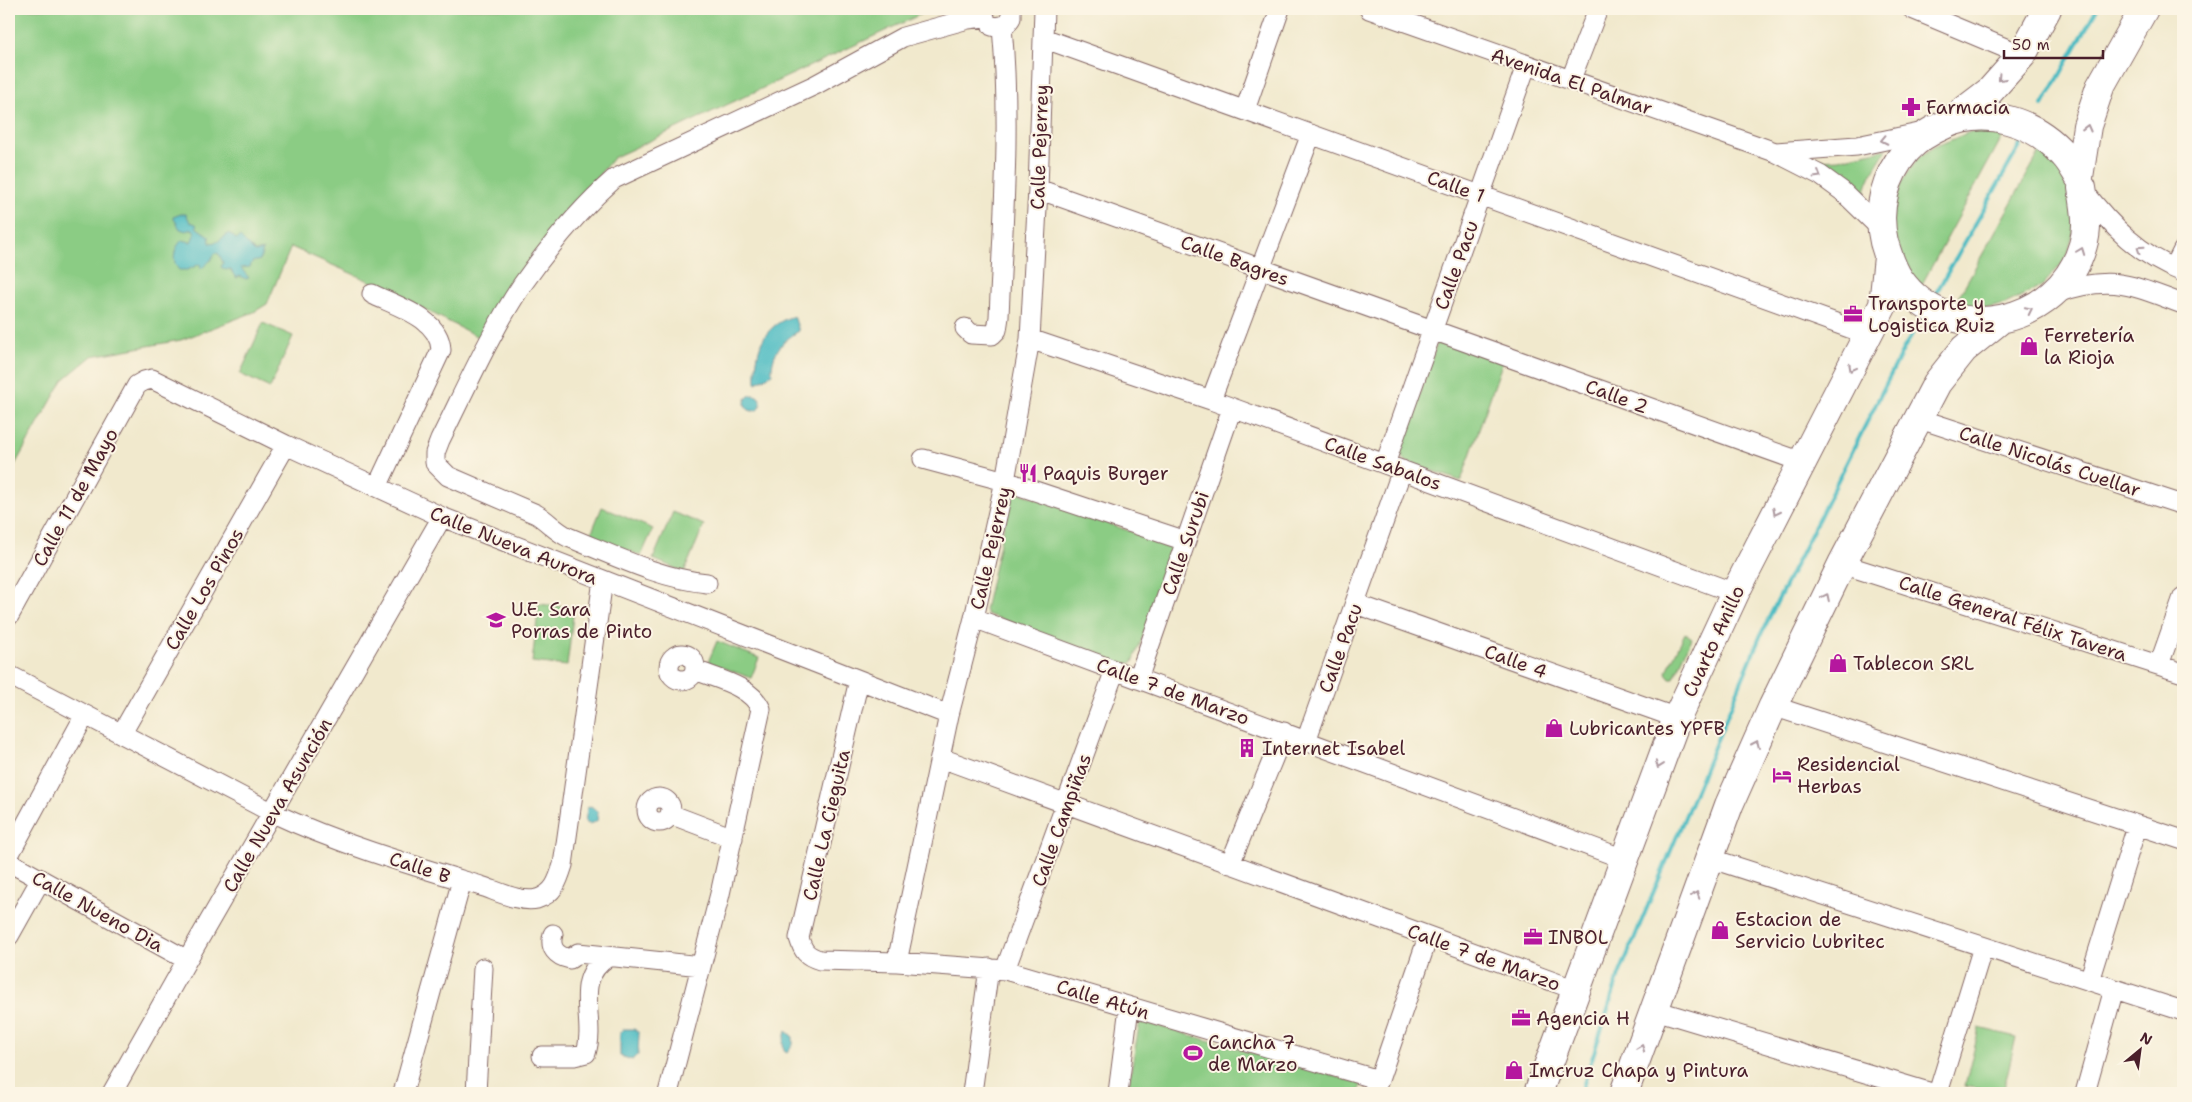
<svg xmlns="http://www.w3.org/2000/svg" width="2192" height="1102" font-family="'Shantell Sans',sans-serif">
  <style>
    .green { fill: #8bcc84; stroke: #6a7658 }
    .water { fill: #4dbcc3; stroke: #4c6e77 }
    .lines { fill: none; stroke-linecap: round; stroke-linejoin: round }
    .stream { stroke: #4dbcc3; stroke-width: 4 }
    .minor-casing { stroke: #846664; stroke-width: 21 }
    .highway-casing { stroke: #846664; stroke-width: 30 }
    .minor { stroke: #fff; stroke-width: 19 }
    .highway { stroke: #fff; stroke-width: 28 }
    .oneway { stroke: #ae9aa0 }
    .labels { text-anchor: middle; stroke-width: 4; stroke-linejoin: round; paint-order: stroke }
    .street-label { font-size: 19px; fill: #4a1f2b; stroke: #fcf5e5 }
    .poi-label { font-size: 19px; fill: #4a1f2b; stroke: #fcf5e5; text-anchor: start }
  </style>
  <rect width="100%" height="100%" fill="#fcf5e5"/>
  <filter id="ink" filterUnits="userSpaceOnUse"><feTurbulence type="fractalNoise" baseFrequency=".02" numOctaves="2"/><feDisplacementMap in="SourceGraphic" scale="10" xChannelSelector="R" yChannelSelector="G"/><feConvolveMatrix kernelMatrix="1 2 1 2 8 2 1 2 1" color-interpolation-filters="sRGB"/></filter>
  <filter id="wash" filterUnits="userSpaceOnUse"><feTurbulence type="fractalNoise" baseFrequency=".0096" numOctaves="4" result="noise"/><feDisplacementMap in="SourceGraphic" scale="20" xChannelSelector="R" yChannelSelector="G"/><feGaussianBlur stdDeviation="1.12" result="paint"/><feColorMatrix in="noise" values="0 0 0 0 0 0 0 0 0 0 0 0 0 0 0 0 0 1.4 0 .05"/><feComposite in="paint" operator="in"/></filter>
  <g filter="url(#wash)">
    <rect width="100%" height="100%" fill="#f1e9cd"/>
    <path class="green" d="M9 9H932L613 158 536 252 480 338 376 284 291 247 267 304 254 312 181 340 92 356 63 380 12 470 9 468Z
      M1989 128 2006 130 1921 286 1908 275 1890 225 1901 183 1919 157 1934 147 1970 132Z
      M2042 148 2069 181 2077 218 2067 258 2042 286 2005 304 1984 309 1954 305Z
      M1887 149C1875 167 1864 183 1863 205L1841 179 1819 160 1839 159Z
      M263 323 293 336 270 388 240 374Z
      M1438 341 1503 361 1461 481 1407 462 1401 457 1399 452Z
      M1015 491 1175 547 1176 551 1133 662 1123 665 987 614 985 610 1011 495Z
      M602 507 653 529 641 556 591 534Z
      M673 512 704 525 684 572 653 559Z
      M539 604 574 608 567 666 532 662Z
      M1685 633 1692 638 1674 678H1670L1666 673Z
      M717 641 759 658 751 678 708 662Z
      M1140 1021 1362 1084 1357 1093H1127Z
      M1979 1028 2016 1037 2003 1093 1965 1086Z"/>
    <path class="water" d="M181 214H186L190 222 196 224 197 228 209 236 210 243 217 242 229 233 237 240 240 237 255 252 263 250 260 260 252 262 250 267 241 268 249 278 246 279 240 276 236 278 230 269 226 270 221 267 223 263 219 254 215 253 211 260 201 269 200 264 187 270H179C171 261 174 248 182 240L191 242 195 233 193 229 186 231 180 229 173 217Z
      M794 316 799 331C782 341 771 353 772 374L756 383C755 351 761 326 794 316Z
      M745 403a8 8 0 1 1 16 0a8 8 0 1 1-16 0Z
      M591 806 598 812 597 821 589 824 585 822 587 808Z
      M624 1029H634L639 1033 638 1055 633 1060 620 1056V1032Z
      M786 1031 793 1037V1045L787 1053 784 1051 783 1043Z"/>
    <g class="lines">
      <path class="stream" d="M2043 105 2097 9
        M1936 293 2022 142
        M1581 1093 1619 975 1762 632 1905 346 1919 322"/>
    </g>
  </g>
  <g filter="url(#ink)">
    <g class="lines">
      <g class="minor-casing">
        <path id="minor" d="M1369 9 1775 152 1820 175 1842 191 1881 229
          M1912 9 2022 55
          M992 26 996 27 1006 25 1011 18V9
          M1043 38 1869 335
          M1571 79 1598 9
          M1245 110 1280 9
          M1776 152 1857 146 1924 132
          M1038 189 1802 462
          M2083 190C2111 226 2140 256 2183 272
          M2174 268 2183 250
          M2056 293C2112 274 2130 285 2183 304
          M372 294C396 306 440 318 441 350L377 487
          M965 328 971 334 992 335 997 330 999 317C1003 221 1011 124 1002 27
          M1030 339 1211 400 1735 593
          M1211 400 1311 134
          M1917 418 2183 505
          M923 459 1005 481 1186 541
          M1385 464 1526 66
          M1842 564 2183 673
          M707 583C658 578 613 555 568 537 555 531 548 521 536 514L448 476 435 463V453L440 440C466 388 490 333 522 285 548 248 580 209 614 179L815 85 903 37 968 19 985 17
          M1356 604 1677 718
          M9 616 137 385 144 381 152 379 286 445 442 517 949 715
          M974 618 1624 859
          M669 667a13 13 0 1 1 26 0a13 13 0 1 1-26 0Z
          M2159 665 2183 597
          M9 675 273 813C339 844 411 865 481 886 497 891 520 903 537 899 554 894 558 881 563 865L603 580
          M1138 679 1232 408
          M859 680 799 938C803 951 806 956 820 960L897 962 1005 970 1379 1080
          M1773 706 2183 840
          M122 733 286 445
          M1306 741 1402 470
          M941 758 1576 990
          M647 810a12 12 0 1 1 24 0a12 12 0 1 1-24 0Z
          M670 814 733 838
          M9 855 85 715
          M1709 858 2183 1011
          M9 862 187 960
          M1230 864 1284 732
          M553 934C549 948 556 956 570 959L578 953 701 966
          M9 936 41 879
          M897 962 949 715 974 618 1005 481 1030 339 1038 189 1044 9
          M1005 970 1115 670
          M2089 981 2137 826
          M1655 1010 1932 1093
          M542 1056H574L586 1053C597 1019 571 980 608 957
          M112 1093 187 960 442 517
          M403 1093 462 880
          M476 1093 483 968
          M668 1093 720 894 761 709C751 686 717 679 695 670
          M972 1093 989 968
          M1118 1093 1129 1007
          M1373 1093 1379 1080 1428 937
          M1938 1093 1983 947
          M2085 1093 2114 989"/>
      </g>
      <g class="highway-casing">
        <path id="highway" d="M1952 120 1990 91 2022 55 2047 9
          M2079 177C2074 169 2070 161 2064 155 2034 121 1986 106 1944 125 1930 131 1917 139 1907 150 1885 176 1876 209 1884 242 1888 255 1892 269 1900 280 1950 350 2061 325 2083 245 2089 226 2085 207 2082 188
          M2079 177 2087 126 2100 87 2144 9
          M1538 1093 1677 718 1735 593 1883 305 1888 257
          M1624 1093 1729 805 1773 706 1842 564 1937 383 1964 349 2000 320"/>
      </g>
      <use href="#minor" class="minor"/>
      <use href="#highway" class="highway"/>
    </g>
    <defs><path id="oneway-chevron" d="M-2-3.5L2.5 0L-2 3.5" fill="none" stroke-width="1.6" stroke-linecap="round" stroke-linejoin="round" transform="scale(1.25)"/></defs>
    <g class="oneway">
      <use href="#oneway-chevron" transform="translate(2001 78) rotate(132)"/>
      <use href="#oneway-chevron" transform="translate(2087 128) rotate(-76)"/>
      <use href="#oneway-chevron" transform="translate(1884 140) rotate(168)"/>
      <use href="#oneway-chevron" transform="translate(1818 175) rotate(31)"/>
      <use href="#oneway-chevron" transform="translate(2140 249) rotate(-146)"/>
      <use href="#oneway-chevron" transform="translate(2081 251) rotate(-69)"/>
      <use href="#oneway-chevron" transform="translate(2029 310) rotate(-26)"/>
      <use href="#oneway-chevron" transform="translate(1852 368) rotate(118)"/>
      <use href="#oneway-chevron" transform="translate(1776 512) rotate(117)"/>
      <use href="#oneway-chevron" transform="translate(1826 597) rotate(-64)"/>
      <use href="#oneway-chevron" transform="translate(1756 744) rotate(-66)"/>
      <use href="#oneway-chevron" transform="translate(1659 765) rotate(110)"/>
      <use href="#oneway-chevron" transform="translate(1696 895) rotate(-71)"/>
      <use href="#oneway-chevron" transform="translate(1641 1048) rotate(-69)"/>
    </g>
  </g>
  <defs>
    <g id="pharmacy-bare" transform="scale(1.5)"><path d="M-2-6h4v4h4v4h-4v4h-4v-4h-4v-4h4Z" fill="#b5179e" stroke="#fcf5e5" stroke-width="2.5" paint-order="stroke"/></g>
    <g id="office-bare" transform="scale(1.5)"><path d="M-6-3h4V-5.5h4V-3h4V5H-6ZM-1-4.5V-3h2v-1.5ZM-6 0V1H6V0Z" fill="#b5179e" stroke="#fcf5e5" stroke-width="2.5" paint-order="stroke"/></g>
    <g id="shop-bare" transform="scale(1.5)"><path d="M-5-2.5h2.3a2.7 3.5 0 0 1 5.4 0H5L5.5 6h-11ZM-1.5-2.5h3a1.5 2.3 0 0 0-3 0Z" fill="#b5179e" stroke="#fcf5e5" stroke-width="2.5" paint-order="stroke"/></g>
    <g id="restaurant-bare" transform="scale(1.5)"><path d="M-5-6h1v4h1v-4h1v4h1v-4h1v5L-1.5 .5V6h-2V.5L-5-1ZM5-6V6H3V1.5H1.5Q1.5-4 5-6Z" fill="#b5179e" stroke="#fcf5e5" stroke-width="2.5" paint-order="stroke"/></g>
    <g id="school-bare" transform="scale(1.5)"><path d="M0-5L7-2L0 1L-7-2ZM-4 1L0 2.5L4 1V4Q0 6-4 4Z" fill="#b5179e" stroke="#fcf5e5" stroke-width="2.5" paint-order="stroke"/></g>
    <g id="building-bare" transform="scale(1.5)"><path d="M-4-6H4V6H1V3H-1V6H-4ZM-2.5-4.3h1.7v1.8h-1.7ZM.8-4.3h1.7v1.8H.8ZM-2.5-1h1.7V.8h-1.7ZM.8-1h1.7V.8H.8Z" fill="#b5179e" stroke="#fcf5e5" stroke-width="2.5" paint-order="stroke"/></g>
    <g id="hotel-bare" transform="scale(1.5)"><path d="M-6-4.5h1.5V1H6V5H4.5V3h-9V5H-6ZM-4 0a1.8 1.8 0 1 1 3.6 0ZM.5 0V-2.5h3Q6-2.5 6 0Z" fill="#b5179e" stroke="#fcf5e5" stroke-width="2.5" paint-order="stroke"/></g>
    <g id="stadium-bare" transform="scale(1.5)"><path d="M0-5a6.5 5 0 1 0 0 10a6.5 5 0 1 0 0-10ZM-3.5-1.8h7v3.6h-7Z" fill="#b5179e" stroke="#fcf5e5" stroke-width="2.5" paint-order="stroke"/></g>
  </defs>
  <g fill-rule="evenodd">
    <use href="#pharmacy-bare" x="1911" y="107"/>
    <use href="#office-bare" x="1853" y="314"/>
    <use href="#shop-bare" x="2029" y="346"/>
    <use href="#restaurant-bare" x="1028" y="473"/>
    <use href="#school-bare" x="496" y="620"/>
    <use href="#shop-bare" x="1838" y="663"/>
    <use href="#shop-bare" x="1554" y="728"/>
    <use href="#building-bare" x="1247" y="748"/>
    <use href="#hotel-bare" x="1782" y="775"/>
    <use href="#shop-bare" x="1720" y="930"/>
    <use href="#office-bare" x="1533" y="937"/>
    <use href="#office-bare" x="1521" y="1018"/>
    <use href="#stadium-bare" x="1193" y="1053"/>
    <use href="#shop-bare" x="1514" y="1070"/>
  </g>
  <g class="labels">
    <g class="street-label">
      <text transform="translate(1572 81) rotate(19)" y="7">Avenida El Palmar</text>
      <text transform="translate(1039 147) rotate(-88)" y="7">Calle Pejerrey</text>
      <text transform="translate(1456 186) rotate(20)" y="7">Calle 1</text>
      <text transform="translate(1235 260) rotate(20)" y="7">Calle Bagres</text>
      <text transform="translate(1456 265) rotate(-70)" y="7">Calle Pacu</text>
      <text transform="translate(1617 396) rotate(20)" y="7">Calle 2</text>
      <text transform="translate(2050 461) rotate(18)" y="7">Calle Nicolás Cuellar</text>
      <text transform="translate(1383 463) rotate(20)" y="7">Calle Sabalos</text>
      <text transform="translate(75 497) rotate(-61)" y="7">Calle 11 de Mayo</text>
      <text transform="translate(1185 543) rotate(-71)" y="7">Calle Surubi</text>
      <text transform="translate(514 545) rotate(22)" y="7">Calle Nueva Aurora</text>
      <text transform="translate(990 548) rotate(-77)" y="7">Calle Pejerrey</text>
      <text transform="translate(204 589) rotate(-60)" y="7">Calle Los Pinos</text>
      <text transform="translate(2013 618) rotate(18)" y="7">Calle General Félix Tavera</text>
      <text transform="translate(1713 641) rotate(-65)" y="7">Cuarto Anillo</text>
      <text transform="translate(1340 648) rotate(-70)" y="7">Calle Pacu</text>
      <text transform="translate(1516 661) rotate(20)" y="7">Calle 4</text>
      <text transform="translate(1173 691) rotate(20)" y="7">Calle 7 de Marzo</text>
      <text transform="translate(277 805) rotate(-60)" y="7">Calle Nueva Asunción</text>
      <text transform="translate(1061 820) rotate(-70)" y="7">Calle Campiñas</text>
      <text transform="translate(826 825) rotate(-77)" y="7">Calle La Cieguita</text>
      <text transform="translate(420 867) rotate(18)" y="7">Calle B</text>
      <text transform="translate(98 911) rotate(29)" y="7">Calle Nueno Dia</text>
      <text transform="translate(1484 957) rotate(20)" y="7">Calle 7 de Marzo</text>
      <text transform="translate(1103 999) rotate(17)" y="7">Calle Atún</text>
    </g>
    <g class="poi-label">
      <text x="1926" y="114">Farmacia</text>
      <text x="1868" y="310">Transporte y<tspan x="1868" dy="22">Logistica Ruiz</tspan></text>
      <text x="2044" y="342">Ferretería<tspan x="2044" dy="22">la Rioja</tspan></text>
      <text x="1043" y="480">Paquis Burger</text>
      <text x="511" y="616">U.E. Sara<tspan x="511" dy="22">Porras de Pinto</tspan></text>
      <text x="1853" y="670">Tablecon SRL</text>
      <text x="1569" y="735">Lubricantes YPFB</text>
      <text x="1262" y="755">Internet Isabel</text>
      <text x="1797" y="771">Residencial<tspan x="1797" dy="22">Herbas</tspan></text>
      <text x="1735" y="926">Estacion de<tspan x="1735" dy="22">Servicio Lubritec</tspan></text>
      <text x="1548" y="944">INBOL</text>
      <text x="1536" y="1025">Agencia H</text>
      <text x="1208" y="1049">Cancha 7<tspan x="1208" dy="22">de Marzo</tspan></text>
      <text x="1529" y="1077">Imcruz Chapa y Pintura</text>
    </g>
  </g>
  <rect width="2192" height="1102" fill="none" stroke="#fcf5e5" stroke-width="30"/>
  <g transform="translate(2140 1050) rotate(29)" stroke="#fcf5e5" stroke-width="4" paint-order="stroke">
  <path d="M0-4L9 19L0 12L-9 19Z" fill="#4a1f2b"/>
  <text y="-8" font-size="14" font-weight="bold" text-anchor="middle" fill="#4a1f2b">N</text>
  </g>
  <path d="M2004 50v8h99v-8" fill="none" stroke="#4a1f2b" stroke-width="2.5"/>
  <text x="2012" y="50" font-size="15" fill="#4a1f2b" stroke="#fcf5e5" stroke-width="4" paint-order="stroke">50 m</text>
</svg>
